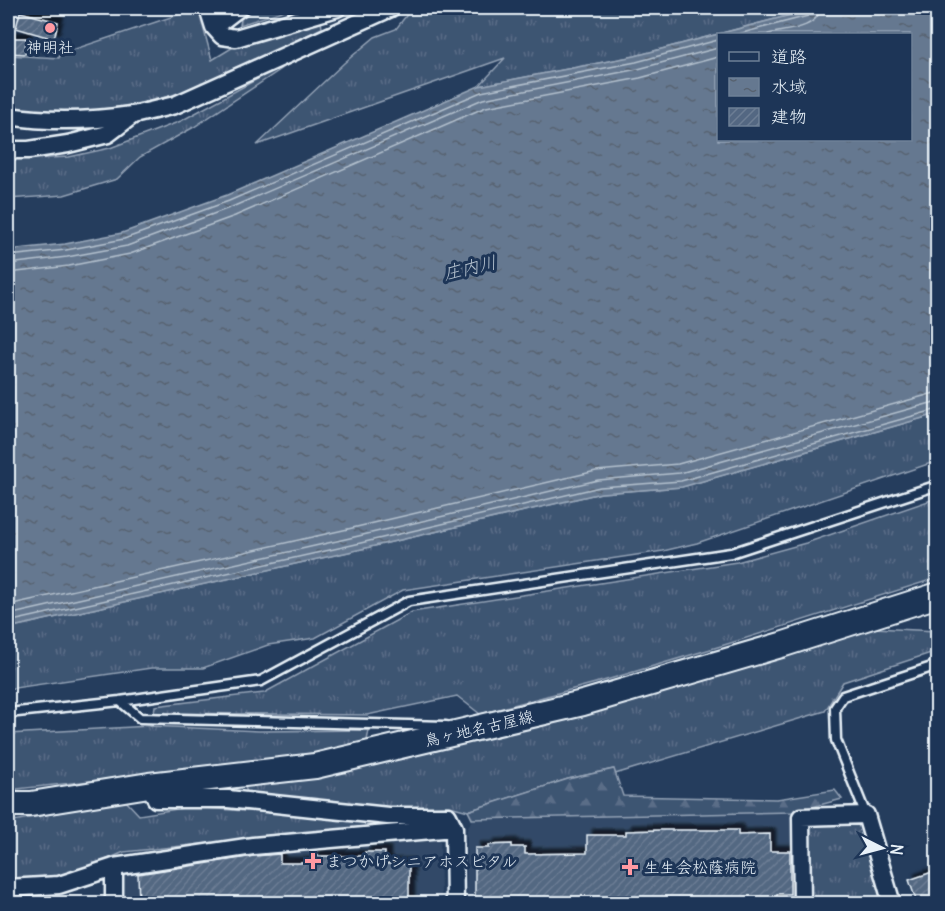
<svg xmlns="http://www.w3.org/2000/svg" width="945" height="911" font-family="Delius,'Klee One',sans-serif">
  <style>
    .built { fill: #334a68 }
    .grass { fill: url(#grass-tufts); stroke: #93a2b5; stroke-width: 1.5 }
    .forest { fill: url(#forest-firs); stroke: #93a2b5; stroke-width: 1.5 }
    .water { fill: url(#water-ripples); stroke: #99a8ba; stroke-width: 1.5; fill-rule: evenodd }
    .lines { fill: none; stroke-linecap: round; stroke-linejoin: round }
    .shore { stroke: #b4c1ce; stroke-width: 1.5 }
    .building { fill: url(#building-hatch); stroke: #e8f1f8; stroke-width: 1.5; filter: url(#shadow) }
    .lane-casing { stroke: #e8f1f8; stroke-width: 13 }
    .street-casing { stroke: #e8f1f8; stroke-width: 21 }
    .secondary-casing { stroke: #e8f1f8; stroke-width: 28 }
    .lane { stroke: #1d3557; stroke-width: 8 }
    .street { stroke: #1d3557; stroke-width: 16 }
    .secondary { stroke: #1d3557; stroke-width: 24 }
    .poi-dot { fill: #ff9aa2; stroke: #1d3557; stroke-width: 2 }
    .labels { text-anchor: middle; stroke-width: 6; stroke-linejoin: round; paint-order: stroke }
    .poi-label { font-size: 16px; fill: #e8f1f8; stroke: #1d3557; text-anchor: start }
    .street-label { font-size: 16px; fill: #e8f1f8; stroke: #1d3557 }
    .water-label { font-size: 18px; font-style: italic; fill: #b4c1ce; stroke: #1d3557 }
  </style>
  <defs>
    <pattern id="grass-tufts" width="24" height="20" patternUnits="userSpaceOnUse" patternTransform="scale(1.5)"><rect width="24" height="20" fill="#3e5472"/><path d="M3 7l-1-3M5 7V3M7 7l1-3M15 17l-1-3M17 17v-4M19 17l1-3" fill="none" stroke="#5a6d87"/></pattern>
    <pattern id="forest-firs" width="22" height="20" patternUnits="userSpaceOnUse" patternTransform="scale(1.5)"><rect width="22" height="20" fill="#3e5472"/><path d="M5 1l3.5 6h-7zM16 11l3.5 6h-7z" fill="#5a6d87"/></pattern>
    <pattern id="water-ripples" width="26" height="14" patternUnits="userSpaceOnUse" patternTransform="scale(1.5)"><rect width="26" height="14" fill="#657890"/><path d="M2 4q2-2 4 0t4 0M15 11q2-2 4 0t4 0" fill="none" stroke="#576270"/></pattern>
    <pattern id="building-hatch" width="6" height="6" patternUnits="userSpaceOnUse" patternTransform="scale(1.5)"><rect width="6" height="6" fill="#536782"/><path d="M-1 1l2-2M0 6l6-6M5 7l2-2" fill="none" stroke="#6c7d94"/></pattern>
    <filter id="shadow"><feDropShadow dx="5.5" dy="-5.5" stdDeviation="1.5" flood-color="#0009"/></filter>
  </defs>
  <rect width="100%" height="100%" fill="#253d5d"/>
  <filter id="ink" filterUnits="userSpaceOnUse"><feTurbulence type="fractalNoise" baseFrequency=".0167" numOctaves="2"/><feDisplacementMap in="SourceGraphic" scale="12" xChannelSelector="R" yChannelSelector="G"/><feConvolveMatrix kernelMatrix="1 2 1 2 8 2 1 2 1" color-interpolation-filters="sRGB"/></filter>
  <g filter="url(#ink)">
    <path class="built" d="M793 812 794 903H467V830L472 819Z
      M440 836 441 903H123V870L249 851Z"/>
    <path class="grass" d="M198 8 212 60 235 46 321 21 322 28C284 46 246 66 206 83 147 108 71 117 8 108V55L59 58 60 54Z
      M256 8H291L240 25 241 19Z
      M412 8H817L635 56 479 86 505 58 257 145 344 63 375 37 396 29Z
      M310 50 194 127 140 157 117 179 64 195 8 199V160L69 157 110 148 181 121Z
      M937 414V461L697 543 663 551 403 590 315 638 268 645 203 668H151L8 689V628L353 551 601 493 682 487Z
      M937 498V578L721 646 603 681 480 714 457 696 367 715 154 713 155 706 264 693 412 612 737 562 806 543Z
      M873 628 937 631V651L843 682 825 711 615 774 613 769 568 779 468 811 450 806 387 809 248 794 244 785 584 715Z
      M150 726 259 731 369 730 366 746 173 772 8 790V734Z
      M125 800 139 815 190 807 387 821V825L124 852 87 868 54 880 8 882V822Z
      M853 819 865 828 885 903H807L806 827 817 820Z"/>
    <path class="forest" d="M614 769 623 796 777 799 835 790 842 799 793 812 472 819 468 811 568 779Z"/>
    <path class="water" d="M817 8H937V414L682 487 601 493 353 551 8 628V250L65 244 122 233 227 195 479 86 635 56ZM718 34H910V140H718Z"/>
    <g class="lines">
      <path class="shore" d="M738 34 808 16 812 13 813 8
        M768 34C784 30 819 29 820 8
        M8 256 66 250 124 239 229 201 481 92 636 62 718 40
        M8 264 67 257 127 246 232 207 483 99 638 69 718 48
        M8 273 69 266 130 254 235 216 486 107 640 78 718 57
        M8 605 348 529 596 471 678 464 938 392
        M8 615 350 538 598 480 680 473 938 401
        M8 622 352 545 600 487 681 481 938 409"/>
    </g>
    <path class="building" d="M20 12 58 22 54 39 16 28Z
      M8 38H26L25 54 8 53Z
      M661 830H738V835L770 834V851H790V894H777V903H475V848H489V845L512 844V847H525V854L587 853V835H626V831Z
      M365 852H385V862L387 864H409V903H139L138 874 254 856 280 854V863H314V856H365Z
      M938 870V903H917L909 880Z"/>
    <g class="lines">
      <g class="lane-casing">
        <path id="lane" d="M120 701 140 718 446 726
          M8 713 120 701 261 681 409 601 731 553 938 485
          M866 815 836 740 835 708 843 696 938 665"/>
      </g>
      <g class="street-casing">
        <path id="street" d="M208 8 214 27 239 8
          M214 27 222 36 236 38 337 8
          M8 116C48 122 91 121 132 115
          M8 150H29L68 144 108 134 133 115 175 105 391 8
          M149 785 156 799H228L388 816H448L454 828 455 904
          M114 867 253 846 454 828
          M8 888 59 885 114 867V904
          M802 904 801 817 866 815 892 904"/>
      </g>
      <g class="secondary-casing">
        <path id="secondary" d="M8 804H31L149 785 315 766 583 703 781 645 938 595"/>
      </g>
      <use href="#lane" class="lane"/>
      <use href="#street" class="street"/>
      <use href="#secondary" class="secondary"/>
    </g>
  </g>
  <g class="poi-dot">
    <circle cx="50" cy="28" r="6"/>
    <path d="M310 852h6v6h6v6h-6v6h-6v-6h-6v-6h6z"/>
    <path d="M627 858h6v6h6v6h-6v6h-6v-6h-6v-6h6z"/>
  </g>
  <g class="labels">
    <g class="poi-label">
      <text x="50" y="53" text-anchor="middle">神明社</text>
      <text x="326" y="867">まつかげシニアホスピタル</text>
      <text x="644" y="873">生生会松蔭病院</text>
    </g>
    <g class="street-label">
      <text transform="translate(479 728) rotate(-13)" y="6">鳥ヶ地名古屋線</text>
    </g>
    <g class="water-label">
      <text transform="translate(470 268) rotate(-13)" y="6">庄内川</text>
    </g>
  </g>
  <rect width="945" height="911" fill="none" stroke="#1d3557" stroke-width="30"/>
  <rect x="15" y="15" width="915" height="881" fill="none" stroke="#e8f1f8" stroke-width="2" filter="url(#ink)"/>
  <rect x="717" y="33" width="195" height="108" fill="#1d3557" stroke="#6e8097" stroke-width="1.5"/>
  <rect x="729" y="52" width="30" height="9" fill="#1d3557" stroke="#6e8097" stroke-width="1.5"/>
  <text x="771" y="63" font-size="18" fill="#e8f1f8">道路</text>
  <rect x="729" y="78" width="30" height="18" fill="url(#water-ripples)" stroke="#6e8097" stroke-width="1.5"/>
  <text x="771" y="93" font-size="18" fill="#e8f1f8">水域</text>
  <rect x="729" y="108" width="30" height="18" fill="url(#building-hatch)" stroke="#6e8097" stroke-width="1.5"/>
  <text x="771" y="123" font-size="18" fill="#e8f1f8">建物</text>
  <g transform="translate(882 848) rotate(96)" stroke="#1d3557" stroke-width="4.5" paint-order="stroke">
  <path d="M0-4.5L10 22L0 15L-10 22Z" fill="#e8f1f8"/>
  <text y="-9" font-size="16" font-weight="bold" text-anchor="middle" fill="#e8f1f8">N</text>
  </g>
</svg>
